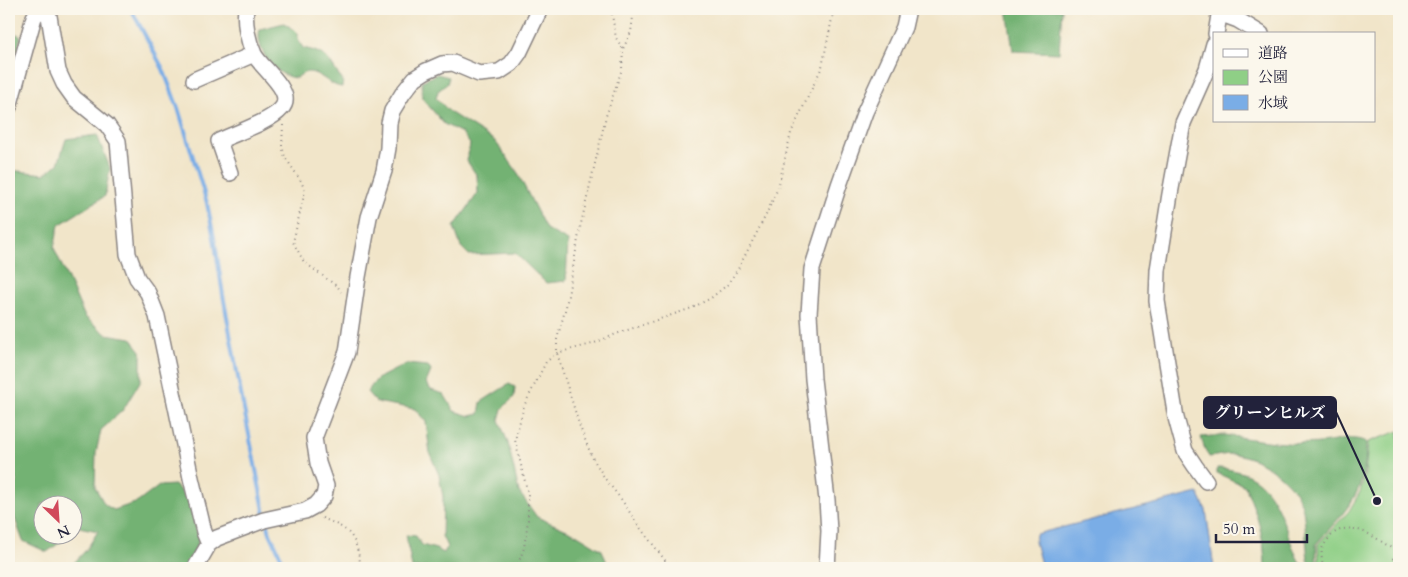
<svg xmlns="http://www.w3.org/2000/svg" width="1408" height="577" font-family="Cardo,'Noto Serif JP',serif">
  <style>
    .green { fill: #8fcf86; stroke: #587860 }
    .forest { fill: #73b273; stroke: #4a6a57 }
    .water { fill: #7aade6; stroke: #4e6890 }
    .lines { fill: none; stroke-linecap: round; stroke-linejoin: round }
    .stream { stroke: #7aade6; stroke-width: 4 }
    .minor-casing { stroke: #8a8482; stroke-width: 18 }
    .path { stroke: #8a8482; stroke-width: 2; stroke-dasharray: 1 4; stroke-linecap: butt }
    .minor { stroke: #fff; stroke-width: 15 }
    .leader { fill: none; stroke: #22223b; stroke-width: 2 }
    .callout-dot { fill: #22223b; stroke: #fbf7ec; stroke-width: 2 }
    .callout { fill: #22223b; stroke: #22223b; stroke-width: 2 }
    .callout-label { font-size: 16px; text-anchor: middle; font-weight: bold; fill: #fff }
  </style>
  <rect width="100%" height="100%" fill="#fbf7ec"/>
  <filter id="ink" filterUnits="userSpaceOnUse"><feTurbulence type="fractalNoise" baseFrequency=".02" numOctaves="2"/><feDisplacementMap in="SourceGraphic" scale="10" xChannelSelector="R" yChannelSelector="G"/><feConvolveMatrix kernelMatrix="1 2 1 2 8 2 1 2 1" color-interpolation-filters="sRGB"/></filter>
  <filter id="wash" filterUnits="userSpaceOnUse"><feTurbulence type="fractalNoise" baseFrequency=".0096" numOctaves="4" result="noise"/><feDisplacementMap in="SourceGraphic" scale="20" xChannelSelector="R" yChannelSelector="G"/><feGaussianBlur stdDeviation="1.12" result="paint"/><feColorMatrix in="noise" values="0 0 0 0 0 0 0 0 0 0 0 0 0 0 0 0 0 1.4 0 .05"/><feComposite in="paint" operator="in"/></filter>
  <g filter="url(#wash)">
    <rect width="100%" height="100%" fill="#f1e5c9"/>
    <path class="green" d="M1399 431V568H1319L1318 544 1349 511 1360 492 1365 474 1368 442Z"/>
    <path class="forest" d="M1007 9H1062L1059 53 1013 51Z
      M284 23 296 31 299 41 303 48C331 54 327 60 343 81L342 87C326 86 313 61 297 78 276 78 254 49 260 29Z
      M10 31 21 36 9 80V32Z
      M437 74 449 77 447 84 438 91 436 98 451 113 495 141 516 170 546 229 568 241 566 281 546 283 515 253 469 255 461 247 454 227 478 193 477 176 467 161 470 144 462 133 444 124 422 98V81Z
      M97 135 110 168 105 196 59 225 54 248 85 317 106 334 131 338 141 351V380L123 410 101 430 96 453 95 487 105 505 114 510 138 502 159 486 175 485 188 499 199 539 190 564 186 568H56L71 566 87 549 98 531 79 527 73 532 72 504H42V534L70 535 47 552 23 541 9 502V495L17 481 9 467V170L44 174 58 164 66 139Z
      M406 364 428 366 431 371 426 383 431 390 444 394 454 411 470 416 479 414 481 402 509 384 515 387 514 397 502 409 499 420 508 443 519 492 537 517 576 534 602 550 609 568H412L406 535 416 536 422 545 436 549 444 553 447 547 442 536 443 497 439 475 430 454 426 422 415 409 376 402 367 392 377 379Z
      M1225 435C1259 440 1294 447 1329 442 1341 440 1355 436 1366 442 1367 493 1348 508 1316 544L1317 568 1312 566 1308 560C1306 544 1306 526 1303 510 1298 483 1259 455 1232 454 1225 454 1217 456 1209 457L1204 447 1201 437Z
      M1217 468C1225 468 1232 470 1240 472 1282 484 1283 537 1303 568H1265C1265 539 1257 513 1245 486L1217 473Z"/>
    <path class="water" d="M1198 493 1206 510 1214 568H1042L1035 542 1036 534Z"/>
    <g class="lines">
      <path class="stream" d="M131 9 163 69 178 108 207 203 215 243 223 295 241 394 265 515
        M267 522 270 533 286 568"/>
    </g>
  </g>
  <g filter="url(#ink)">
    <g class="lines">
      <g class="minor-casing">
        <path id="minor" d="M44 9 49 16 58 71 64 84 74 98 107 125 118 141 128 254 137 278 148 293 157 316 191 478 204 532 209 544
          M1219 13 1238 20 1261 34
          M1216 34 1220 9
          M194 80 254 54
          M9 107 34 17 41 9
          M230 173 219 141C235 133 270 122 281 109 297 93 261 68 254 54 248 41 244 23 246 9
          M1206 481 1195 466 1185 451 1176 418 1157 301 1158 270 1170 194 1183 123 1207 69 1214 44
          M195 568 209 544 217 538 264 520 305 511 316 505 324 496 326 486 318 463 314 438 347 352 358 277 369 217 384 171 388 148 389 123 392 111 403 93 415 78 426 71 442 64 453 63 479 74 499 72 511 64 519 53 540 9
          M827 568 829 531 827 500 813 379 809 314 812 269 839 185 865 112 904 27 908 9"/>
      </g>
      <path class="path" d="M611 9 616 38 623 49
        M634 9 631 32 623 49 622 69 606 116 580 228 566 307 557 339V353L580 427 592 457 606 480 621 499 638 525 671 568
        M283 125 282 146 285 157 301 181 305 191 293 242 304 262 338 287 341 292
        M322 518C352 530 356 536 361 568
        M1399 550 1392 560 1399 566
        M515 568 518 564 524 548 528 520V494L515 440 524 406 546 362 557 353 592 344 616 334 692 308 711 298 727 285 738 269 766 215 778 188 791 133 822 67 834 9
        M1323 568C1322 562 1321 554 1322 549 1324 544 1328 539 1331 536 1351 516 1380 541 1397 552"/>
      <use href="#minor" class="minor"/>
    </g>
  </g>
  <path class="leader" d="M1377 501L1336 412"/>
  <circle class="callout-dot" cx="1377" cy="501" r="5"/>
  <rect class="callout" x="1204" y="397" width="132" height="31" rx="5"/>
  <g class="callout-label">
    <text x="1270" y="418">グリーンヒルズ</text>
  </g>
  <rect width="1408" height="577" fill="none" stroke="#fbf7ec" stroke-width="30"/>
  <rect x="1213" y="32" width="162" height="90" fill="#fbf7ec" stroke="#a4a2a5"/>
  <rect x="1223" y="49" width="25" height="8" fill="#ffffff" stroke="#a4a2a5"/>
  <text x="1258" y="58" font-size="15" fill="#22223b">道路</text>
  <rect x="1223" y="70" width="25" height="15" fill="#8fcf86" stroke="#a4a2a5"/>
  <text x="1258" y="82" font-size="15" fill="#22223b">公園</text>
  <rect x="1223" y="95" width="25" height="15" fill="#7aade6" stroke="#a4a2a5"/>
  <text x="1258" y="108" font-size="15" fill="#22223b">水域</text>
  <g transform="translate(58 520) rotate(155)"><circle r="24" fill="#fbf7ec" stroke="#a4a2a5"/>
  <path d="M0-4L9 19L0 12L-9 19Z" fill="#d1495b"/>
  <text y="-8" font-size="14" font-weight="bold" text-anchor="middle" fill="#22223b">N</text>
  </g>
  <path d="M1216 534v8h91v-8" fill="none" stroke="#22223b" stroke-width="2.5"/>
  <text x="1223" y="534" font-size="15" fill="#22223b" stroke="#fbf7ec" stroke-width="4" paint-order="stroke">50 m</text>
</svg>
